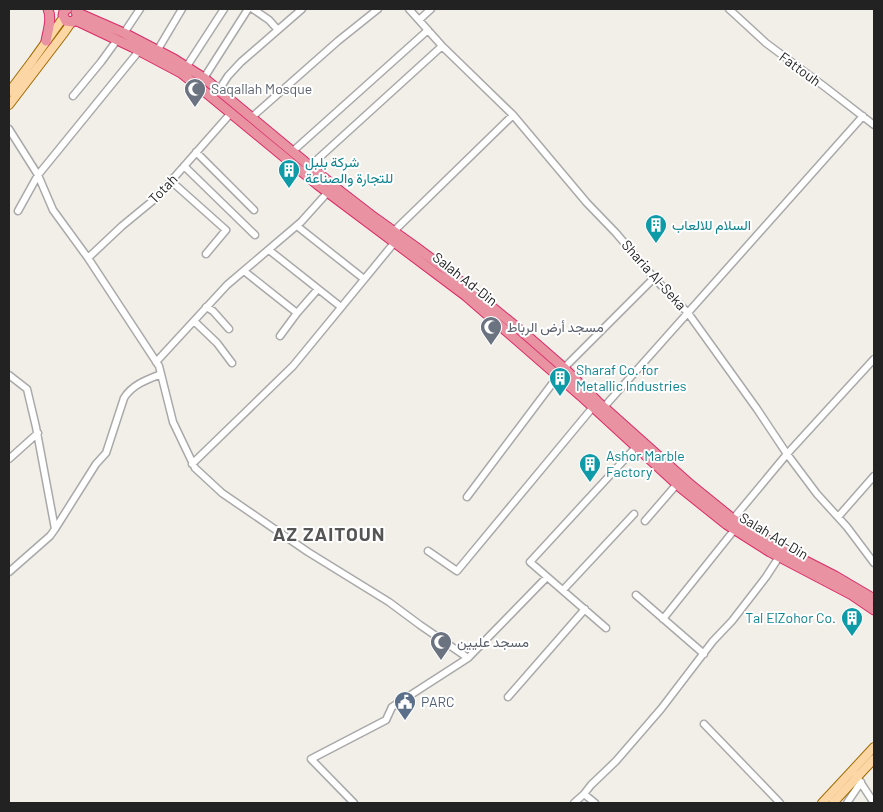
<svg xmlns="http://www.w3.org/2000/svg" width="883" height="812" font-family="Barlow,Vazirmatn,sans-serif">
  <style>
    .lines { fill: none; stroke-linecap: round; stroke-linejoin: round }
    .minor-casing { stroke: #a9a9a9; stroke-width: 9 }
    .major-casing { stroke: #a06b00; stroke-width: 10 }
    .highway-casing { stroke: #dc2a67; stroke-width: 11 }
    .minor { stroke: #fff; stroke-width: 6 }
    .major { stroke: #fcd6a4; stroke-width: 8 }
    .highway { stroke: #e892a2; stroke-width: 9 }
    .labels { text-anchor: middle; stroke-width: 4; stroke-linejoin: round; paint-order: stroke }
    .street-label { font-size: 14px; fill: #222; stroke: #fff }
    .worship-label { font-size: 14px; fill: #5b616d; stroke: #fff; text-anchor: start }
    .culture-label { font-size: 14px; fill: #0d838f; stroke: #fff; text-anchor: start }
    .service-label { font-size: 14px; fill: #4e5e75; stroke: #fff; text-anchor: start }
    .district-label { font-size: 19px; font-weight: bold; letter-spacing: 1px; fill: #555; stroke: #fff }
  </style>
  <rect width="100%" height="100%" fill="#f2efe9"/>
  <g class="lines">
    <g class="minor-casing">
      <path id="minor" d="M253 9 269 20 278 30
        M409 9 443 47 513 115 587 203 616 233 654 278 688 313 757 409 787 454 817 494 847 527 874 563
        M729 9 766 43 825 87 874 125
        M419 20 431 9
        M124 33 140 9
        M157 51 182 9
        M187 66 224 9
        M204 78 248 9
        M219 90 228 76 241 62 302 9
        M73 96 101 62 117 40
        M252 117 338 41 378 9
        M9 129 38 175 53 210 88 258 159 366 173 422 195 468 222 493 308 552 389 602 420 625 468 658
        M293 151 428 30
        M196 152 254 210
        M184 166 255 235
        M310 166 441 47H443
        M171 181 226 230 206 254
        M18 211 38 175 139 51
        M297 226 364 279
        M394 231 513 115
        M269 250 341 307
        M88 258 122 226 156 198 231 113
        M244 271 297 313
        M206 307 213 311 229 329
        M194 321 217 343 232 363
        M280 336 297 313 318 289
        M156 362 227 285 301 222 328 192
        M564 368 654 278
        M9 375 27 389 36 427 55 529
        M604 407 863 116
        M9 459 38 433
        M192 464 293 366 394 243
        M467 497 558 376
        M838 517 874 476
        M733 519 787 454 874 359
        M645 521 677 484
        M428 551 457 571 593 407
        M9 572 50 536 55 529 96 464 106 453 124 398C132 385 146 380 161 374
        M563 590 634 514
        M636 595 704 654
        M663 619 735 529
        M606 628 530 562 636 447
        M508 697 585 609
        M704 724 780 803
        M855 774 874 803
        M354 803 311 759 386 720 392 707 468 658 547 577
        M574 803 584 794
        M595 803 584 794 591 785 616 761 661 709 713 641 732 621 766 577 779 557
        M847 803 861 782"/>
    </g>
    <g class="major-casing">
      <path id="major" d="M9 92 33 60 63 18
        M9 105 64 33 71 23
        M822 803 874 747
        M833 803 874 759"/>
    </g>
    <g class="highway-casing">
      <path id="highway" d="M67 9 64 11 63 15 66 21 73 22 77 17
        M76 12 124 33 174 59 204 78 340 191 375 218 417 248 444 268 525 334 564 368 597 401 691 485 733 519 784 550 835 576 874 599
        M75 20 132 47 181 73 204 91 318 185 466 296 581 396 681 488 726 524 770 552 852 595 874 610
        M46 41C48 30 52 19 48 9"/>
    </g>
    <use href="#minor" class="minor"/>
    <use href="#major" class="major"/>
    <use href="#highway" class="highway"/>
  </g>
  <defs>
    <g id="mosque-pin" transform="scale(1.125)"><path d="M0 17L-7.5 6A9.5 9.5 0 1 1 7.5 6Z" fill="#6b7280" stroke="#fff"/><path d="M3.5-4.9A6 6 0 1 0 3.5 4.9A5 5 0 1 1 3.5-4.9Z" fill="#fff"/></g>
    <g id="building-pin" transform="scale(1.125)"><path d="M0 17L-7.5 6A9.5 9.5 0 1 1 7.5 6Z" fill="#0f9aa8" stroke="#fff"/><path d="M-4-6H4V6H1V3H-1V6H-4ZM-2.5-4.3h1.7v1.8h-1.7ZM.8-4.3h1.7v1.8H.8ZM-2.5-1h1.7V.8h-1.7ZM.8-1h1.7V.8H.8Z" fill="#fff"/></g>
    <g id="civic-pin" transform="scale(1.125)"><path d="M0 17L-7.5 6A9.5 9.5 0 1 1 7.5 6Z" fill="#5c6f8a" stroke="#fff"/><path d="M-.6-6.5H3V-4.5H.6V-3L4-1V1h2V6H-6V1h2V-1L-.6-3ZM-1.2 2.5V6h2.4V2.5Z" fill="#fff"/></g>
  </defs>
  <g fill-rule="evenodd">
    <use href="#mosque-pin" x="195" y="89"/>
    <use href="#building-pin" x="289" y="170"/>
    <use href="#building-pin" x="656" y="225"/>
    <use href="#mosque-pin" x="491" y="327"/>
    <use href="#building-pin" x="560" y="378"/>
    <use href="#building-pin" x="590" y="464"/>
    <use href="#building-pin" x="852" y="618"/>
    <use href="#mosque-pin" x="441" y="642"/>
    <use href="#civic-pin" x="405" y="702"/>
  </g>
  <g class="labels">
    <g class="street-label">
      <text transform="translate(800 69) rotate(36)" y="5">Fattouh</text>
      <text transform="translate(163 189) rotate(-46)" y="5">Totah</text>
      <text transform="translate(654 275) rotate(48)" y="5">Sharia Al-Seka</text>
      <text transform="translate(465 279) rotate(38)" y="5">Salah Ad-Din</text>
      <text transform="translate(774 536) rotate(31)" y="5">Salah Ad-Din</text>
    </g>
    <g class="worship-label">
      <text x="211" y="94">Saqallah Mosque</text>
      <text x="507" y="332">مسجد أرض الرباط</text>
      <text x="457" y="647">مسجد عليين</text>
    </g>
    <g class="culture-label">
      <text x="305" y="167">شركة بلبل<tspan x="305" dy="16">للتجارة والصناعة</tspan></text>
      <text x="672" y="230">السلام للالعاب</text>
      <text x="576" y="375">Sharaf Co. for<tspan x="576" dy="16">Metallic Industries</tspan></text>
      <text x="606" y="461">Ashor Marble<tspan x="606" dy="16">Factory</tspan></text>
      <text x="836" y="623" text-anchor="end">Tal ElZohor Co.</text>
    </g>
    <g class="service-label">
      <text x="421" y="707">PARC</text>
    </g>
    <g class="district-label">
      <text x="329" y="541">AZ ZAITOUN</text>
    </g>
  </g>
  <rect width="883" height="812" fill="none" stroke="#222222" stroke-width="20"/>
</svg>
